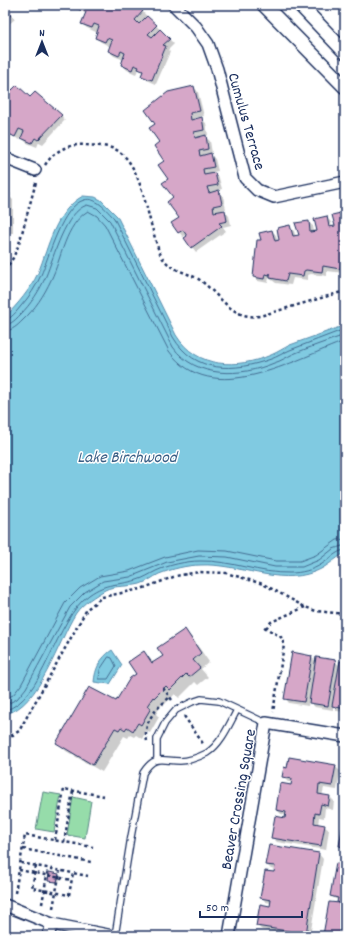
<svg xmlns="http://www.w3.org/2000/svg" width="350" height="941" font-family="Dekko,sans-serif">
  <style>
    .green { fill: #96dcaa; stroke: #588684 }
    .water { fill: #80cae1; stroke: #588cad }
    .shadow { fill: #0003 }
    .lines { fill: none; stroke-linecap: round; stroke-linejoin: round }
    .shore { stroke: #436d92; stroke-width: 1 }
    .building { fill: #d6a7c8; stroke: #1b2f5e }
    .service-casing { stroke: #1b2f5e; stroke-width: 8 }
    .minor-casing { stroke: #1b2f5e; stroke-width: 14 }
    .tertiary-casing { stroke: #1b2f5e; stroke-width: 16 }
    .path { stroke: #1b2f5e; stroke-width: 2.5; stroke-dasharray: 3 3; stroke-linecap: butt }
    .service { stroke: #fff; stroke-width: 5.5 }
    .minor { stroke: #fff; stroke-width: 11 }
    .tertiary { stroke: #fff; stroke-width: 13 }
    .labels { text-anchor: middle; stroke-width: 3; stroke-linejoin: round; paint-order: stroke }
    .street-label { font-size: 16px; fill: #1b2f5e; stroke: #fff }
    .water-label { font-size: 17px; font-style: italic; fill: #395e85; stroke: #fff }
  </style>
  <rect width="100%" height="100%" fill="#fff"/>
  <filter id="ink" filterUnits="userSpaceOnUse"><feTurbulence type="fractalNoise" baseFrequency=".025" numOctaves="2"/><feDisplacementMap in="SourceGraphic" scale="8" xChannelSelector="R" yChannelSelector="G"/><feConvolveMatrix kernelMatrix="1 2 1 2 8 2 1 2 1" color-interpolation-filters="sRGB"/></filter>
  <g filter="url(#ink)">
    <path class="green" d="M43 792 61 795 54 832 36 829Z
      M73 797 91 801 85 838 67 835Z"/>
    <path class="water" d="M83 196 95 197 101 200 117 216 176 335C197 369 237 369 271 355 278 352 284 348 290 345 309 338 327 332 345 325V553C334 559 326 568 314 572 278 586 238 563 201 565 187 565 172 569 159 574 153 577 147 582 140 584 129 587 114 585 105 590 95 596 83 603 76 613 58 641 40 707 5 714V317C18 304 30 290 38 273 49 246 55 211 83 196Z
      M112 650 122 665 110 684 94 682C95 669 100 658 112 650Z"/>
    <path class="shadow" d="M68 5H136L174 44 168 50 170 52 156 84 147 80 139 68 136 74 127 70 123 65 124 60 114 56 109 51 111 47 101 42 96 38 98 33 87 28 82 24 87 14Z
      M5 9 15 19 8 25 5 22Z
      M5 85 12 91 30 98 61 115 65 120 43 144 39 142 37 147 27 143 21 137 20 140 5 132Z
      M194 87 198 92 204 116 194 118V120L201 119 206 123 208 135 204 136 210 141 212 153 210 154 215 159 218 171 213 172 219 178 222 189 218 190 223 196 226 209H223L229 216 231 225 223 227 226 231 196 252 185 238 189 236 187 234 183 237 172 223 180 218 156 124Z
      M5 189 11 194 10 197 13 200V233H5Z
      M345 213 344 273 327 271V276L311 274 308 275V280L293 278 291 285 276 283 269 278 268 283 258 281 254 277 262 241 272 231 276 235 278 241 281 240 289 226 294 231 296 237 300 236 308 222 313 226 314 232 319 231 326 217 331 222 332 228 336 227Z
      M184 630 193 639 209 662 201 669 208 677 198 685 195 682 179 698 175 694 163 706 162 704 156 714 159 717 150 733 146 731 142 739 136 735 134 737 130 735 128 738 124 736 102 772 66 751 58 743 117 703 137 674 144 653 154 663 164 656Z
      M311 657 317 662 335 661 340 666 345 663V712L337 711 333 706V710L315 707 309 701 308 706 289 703 285 698Z
      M335 766 340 771 337 790 324 788 322 796 330 797 334 801 333 810 325 808 324 818 319 817 318 825 324 826 329 830 326 850 277 842 272 837 286 819V815L281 814 277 810 293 782H288L283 777Z
      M345 818V851L340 846Z
      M270 846 319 854 323 859 310 936H296L262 930 257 926 271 907V903L266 902 261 897 276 870 271 869 266 864Z
      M337 864 345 865V936H325L330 903 338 904 339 901 331 896Z
      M58 874 60 877 59 884 49 880Z"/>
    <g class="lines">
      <path class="shore" d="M5 320C11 319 17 311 21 306 29 297 36 287 41 275 49 257 62 206 84 200 96 196 107 211 114 218L173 337C195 374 234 372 271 359 277 357 283 353 290 350 308 343 327 336 345 329
        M5 325C12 324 16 319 20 315 31 304 40 290 46 276 54 257 65 212 87 205L97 208 110 221 173 347C196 379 241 377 274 363 281 361 287 357 293 354 310 347 328 341 345 335
        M5 331C13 330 17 326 23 320 35 309 44 295 51 280 62 258 65 225 88 211L97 216 105 225 169 351C212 410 294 359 345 341
        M109 657 112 658 116 666 108 679H99L100 670Z
        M5 699 13 695 21 685 65 603 80 588 100 576 129 571 165 557 198 550 227 551 276 561H300L316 555 337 540 345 539
        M5 705 17 699 26 688 70 607 85 592 103 581 130 577 167 562 199 556 227 557 275 567H302L319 560 333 549 345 545
        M5 710C43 702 55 619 89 595 107 582 117 586 137 580 144 578 150 574 156 571 169 565 186 561 200 561 231 560 260 574 290 573 301 573 313 570 322 564 330 559 336 551 345 550"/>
    </g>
    <path class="building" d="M70 5H123L122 6 125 10 131 5H137L143 11 135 20 139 24 147 16 157 25 148 34 152 37 160 29 170 39 163 45 166 46 152 80 141 76 143 71 138 69 139 67 134 65 132 70 121 65 125 53 121 51 119 56 108 51 112 40 107 38 105 42 95 38 99 26 94 24 92 28 81 24 86 12Z
      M5 7 12 14 5 20Z
      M5 84 12 90 17 85 30 97 35 92 62 115 38 140 35 138 32 143 21 138 24 131 19 129 15 137 5 132Z
      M194 86 200 111 190 113 191 120 202 117 204 130 194 132 195 138 206 135 208 149 199 151 200 156 211 153 214 167 203 169 204 175 215 173 218 185 207 187 209 193 219 190 222 204 213 206 214 212 225 210 227 221 219 223 222 226 191 248 184 238 187 236 183 230 178 233 171 223 179 218 167 202 173 197 162 183 168 179 158 165 164 161 154 146 159 142 149 128 155 124 145 110 168 92Z
      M5 188H7L5 193 9 195V229H5Z
      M345 212V255L343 262H341L340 269 323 266 322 272 306 270 304 271 303 276 288 274 286 281 270 278V273V275L265 274 264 279 253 277 257 240H261L259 233 272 230 275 241 279 240 277 228 290 225 293 236 299 235 295 223 309 221 310 232 317 231 314 219 327 216 329 227 335 226 332 215Z
      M185 629 201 653 193 660 200 668 189 677 186 674 170 690 166 686 154 698 153 697 147 706 151 708 141 725 138 723 133 731 127 727 125 730 121 727 119 730 115 728 93 765 56 743 89 687 116 701 130 678 136 674 128 662 144 651 152 663 163 656 157 648Z
      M292 652 312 656 304 702 284 699Z
      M316 657 336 660 328 706 309 703Z
      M340 661 345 662V709L332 706Z
      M289 757 336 765 332 786 319 784 318 794 330 796 328 806 321 804 319 814 315 813 314 823 325 825 321 846 271 838 275 816 285 818 286 812 276 810 280 783 291 785 292 779 282 777 284 767 287 768Z
      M345 813V847L339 846Z
      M269 845 319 853 306 934 256 926 260 904 270 906 271 900 260 898 265 871 274 872 275 866 265 865Z
      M336 863 345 865V904L337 902 338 898 330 896Z
      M49 872 59 874 57 882 48 881Z
      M329 902 340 903 339 906 345 907V936L323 935Z"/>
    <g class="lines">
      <g class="service-casing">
        <path id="service" d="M157 760V739L165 723 176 710 192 702 201 699 219 701 266 723
          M115 936 131 837 143 773C155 754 162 761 180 761 190 761 199 757 207 753 221 744 229 725 237 710"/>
      </g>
      <g class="minor-casing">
        <path id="minor" d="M174 5 196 27 208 44 217 69 245 178 257 190 274 197 345 182
          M5 158 35 170
          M5 905 52 924 113 936
          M48 936 52 924
          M229 936 266 723 345 736"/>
      </g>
      <g class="tertiary-casing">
        <path id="tertiary" d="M264 5 345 87
          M300 5 345 52"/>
      </g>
      <path class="path" d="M45 165C54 151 69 143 86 145 97 146 112 145 121 153 140 168 146 208 153 231 156 241 158 253 165 261 174 271 189 273 200 280 220 295 232 320 260 316L345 291
        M5 270 13 258 19 244 36 182
        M264 627 281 637 284 645 273 712
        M266 628 271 622 305 607
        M163 688 172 700
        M184 716 204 745
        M5 735H13L19 731 87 609 102 597 141 589 176 576 199 572 226 573 243 578 263 584 305 607 316 611 345 614
        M147 741C142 722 156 709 170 697
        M55 840 64 789 104 796
        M64 842 73 791
        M23 849 91 862
        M21 863 88 876
        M36 866 32 888 69 895 73 873
        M19 870 72 880
        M15 893 25 835 93 847
        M42 904 48 869
        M53 908 60 871"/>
      <use href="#service" class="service"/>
      <use href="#minor" class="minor"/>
      <use href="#tertiary" class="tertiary"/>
    </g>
  </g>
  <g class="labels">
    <g class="street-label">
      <text transform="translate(248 121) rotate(74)" y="6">Cumulus Terrace</text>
      <text transform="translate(237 799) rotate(-80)" y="6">Beaver Crossing Square</text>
    </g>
    <g class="water-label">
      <text x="127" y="462">Lake Birchwood</text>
    </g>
  </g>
  <rect width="350" height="941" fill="none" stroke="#fff" stroke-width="20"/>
  <rect x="10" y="10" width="330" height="921" fill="none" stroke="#1b2f5e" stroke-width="1.5" filter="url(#ink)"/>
  <g transform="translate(42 42)" stroke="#ffffff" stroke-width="3" paint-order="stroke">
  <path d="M0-3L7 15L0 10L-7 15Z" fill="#1b2f5e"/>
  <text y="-6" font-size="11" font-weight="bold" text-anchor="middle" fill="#1b2f5e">N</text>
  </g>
  <path d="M200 911v6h102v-6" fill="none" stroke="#1b2f5e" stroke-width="2"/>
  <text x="206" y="911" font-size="12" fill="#1b2f5e" stroke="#ffffff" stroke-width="3" paint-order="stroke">50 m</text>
</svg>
